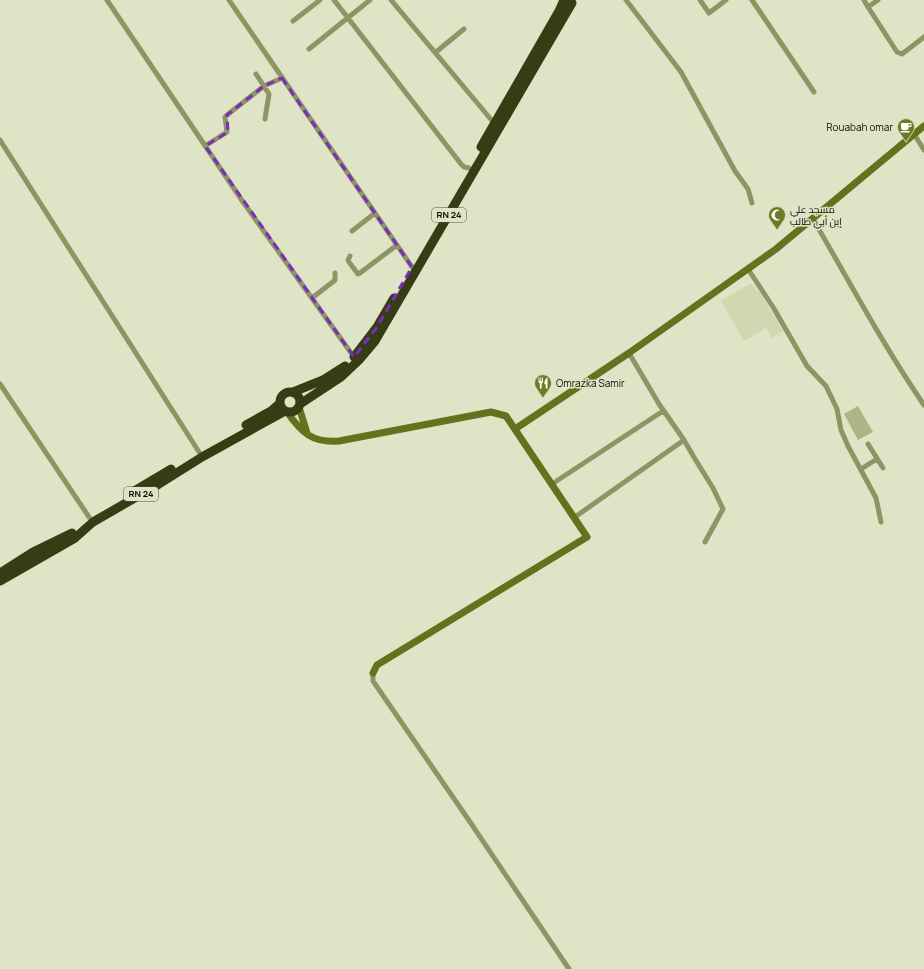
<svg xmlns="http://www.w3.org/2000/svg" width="924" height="969" font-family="Manrope,Cairo,sans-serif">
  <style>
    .built { fill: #d0d8b2 }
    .green { fill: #acb583 }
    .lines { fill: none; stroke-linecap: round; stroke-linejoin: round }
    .street { stroke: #8d9564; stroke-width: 5 }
    .secondary { stroke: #66711e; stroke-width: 7 }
    .highway { stroke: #363c13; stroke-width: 9 }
    .marked { fill: none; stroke: #7b2cbf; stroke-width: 3; stroke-dasharray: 8 5; stroke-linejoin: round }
    .labels { text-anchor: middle; stroke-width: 3; stroke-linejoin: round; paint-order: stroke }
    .shield { fill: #dee4c5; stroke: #4c503f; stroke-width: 1 }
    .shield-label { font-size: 9px; font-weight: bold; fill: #0e1006 }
    .poi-label { font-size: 10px; fill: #0e1006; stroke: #dee4c5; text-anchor: start }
  </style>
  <rect width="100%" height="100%" fill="#dee4c5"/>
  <path class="built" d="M751 283 757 292 759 291 783 331 772 338 766 328 744 341 721 301Z"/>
  <path class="green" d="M858 406 873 432 858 440 844 414Z"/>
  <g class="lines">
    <path class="street" d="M107 0 243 202 354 357
      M229 0 412 267
      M334 0 461 164 464 167 469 168
      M391 0 494 123
      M626 0 681 72 735 171 748 189 752 203
      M700 0 709 13 726 0
      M752 0 814 92
      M864 0 868 7
      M878 0 868 7 897 52 902 54 924 37
      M293 21 320 0
      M309 49 370 0
      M436 52 464 29
      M256 74 269 94 265 119
      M914 134 924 150
      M0 140 199 452
      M205 146 227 132 225 117 227 115 264 86 282 78
      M813 219C849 281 883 345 924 405
      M352 231 375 213
      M350 256 348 260 349 262 358 274 360 273 397 245
      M748 269 773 307 807 366 826 386 837 409 841 430 848 446 876 498 881 522
      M312 298 334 281 335 280V273
      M629 353 659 404 684 440 695 459 713 488 723 509 705 542
      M0 384 89 517
      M868 444 883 468
      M861 469 877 459
      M552 484 663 411
      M575 517 684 440
      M373 673V681L468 819 569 969"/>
    <path class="secondary" d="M299 407 307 433
      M287 412C302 433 312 443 339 441L491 412 506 416 587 537 377 665 373 673
      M515 429 629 353 776 249 924 126"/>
    <path class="highway" d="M481 147 559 11 564 0
      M354 357 377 327 394 298
      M293 392 323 380 345 366
      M280 402a10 10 0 1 1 20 0a10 10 0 1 1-20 0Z
      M300 404 341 377 359 360 375 341 572 3
      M246 425 271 411 280 403
      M134 491 171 469
      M0 573 33 552 72 533
      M0 581 75 538 93 522 159 484 202 457 285 411"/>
  </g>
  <path class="marked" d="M282 78 412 267 377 327 354 357 205 146 228 132 227 115 264 86Z"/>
  <defs>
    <g id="cafe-pin" transform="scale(0.9)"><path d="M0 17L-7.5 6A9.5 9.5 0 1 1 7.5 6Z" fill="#707b27" stroke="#dee4c5"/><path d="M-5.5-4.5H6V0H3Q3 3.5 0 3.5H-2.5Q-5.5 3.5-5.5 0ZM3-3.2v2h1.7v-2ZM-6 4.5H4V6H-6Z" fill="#fff"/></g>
    <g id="mosque-pin" transform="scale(0.9)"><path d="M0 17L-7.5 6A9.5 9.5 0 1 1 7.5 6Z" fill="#707b27" stroke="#dee4c5"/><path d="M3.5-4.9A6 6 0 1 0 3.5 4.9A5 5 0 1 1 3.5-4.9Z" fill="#fff"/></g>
    <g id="restaurant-pin" transform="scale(0.9)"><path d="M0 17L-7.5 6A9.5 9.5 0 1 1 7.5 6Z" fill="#707b27" stroke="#dee4c5"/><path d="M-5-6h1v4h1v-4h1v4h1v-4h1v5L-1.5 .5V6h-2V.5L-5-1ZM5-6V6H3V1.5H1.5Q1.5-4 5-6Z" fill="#fff"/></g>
  </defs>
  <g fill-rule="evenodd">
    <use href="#cafe-pin" x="906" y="127"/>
    <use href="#mosque-pin" x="777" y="215"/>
    <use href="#restaurant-pin" x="543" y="383"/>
  </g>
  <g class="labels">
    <g class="shield">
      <rect x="432" y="208" width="34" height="14" rx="3"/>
      <rect x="124" y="487" width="34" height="14" rx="3"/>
    </g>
    <g class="shield-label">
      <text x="449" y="218">RN 24</text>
      <text x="141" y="497">RN 24</text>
    </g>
    <g class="poi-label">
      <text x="893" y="131" text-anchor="end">Rouabah omar</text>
      <text x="790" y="213">مسجد علي<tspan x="790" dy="12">إبن أبي طالب</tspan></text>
      <text x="556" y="387">Omrazka Samir</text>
    </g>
  </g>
</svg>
